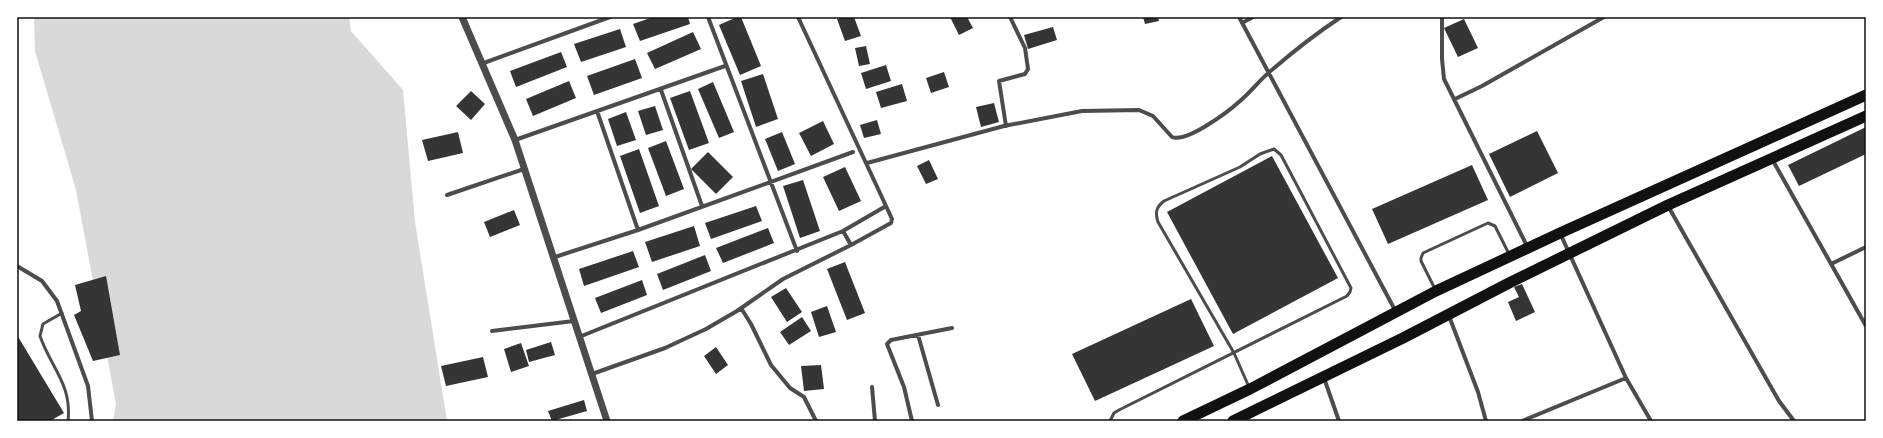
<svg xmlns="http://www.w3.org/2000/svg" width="1883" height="438" font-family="Inter,sans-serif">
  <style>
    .water { fill: #d9d9d9 }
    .building { fill: #353535 }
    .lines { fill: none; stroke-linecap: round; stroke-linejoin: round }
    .service { stroke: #4c4c4c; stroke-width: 3 }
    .minor { stroke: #4c4c4c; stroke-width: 4 }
    .tertiary { stroke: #4c4c4c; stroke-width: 7 }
    .trunk { stroke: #111; stroke-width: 11 }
    .neatline { fill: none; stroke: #111; stroke-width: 1.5 }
  </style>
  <rect width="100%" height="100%" fill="#fff"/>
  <path class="water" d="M34 17H349L351 31 403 90 415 222 447 421H113L116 404 76 190 35 51Z"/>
  <path class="building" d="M653 17H688L690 24 640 41 633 24Z
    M737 17H741L761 66 740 75 719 25Z
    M844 17H854L861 36 845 41 837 19Z
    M950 17H967L973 28 959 35Z
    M1143 17H1158L1159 21 1145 24Z
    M1464 19 1478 48 1458 57 1444 28Z
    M1053 27 1057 40 1028 49 1024 35Z
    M620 29 626 47 581 62 574 44Z
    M693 32 701 49 655 69 647 53Z
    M866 46 870 64 859 66 855 48Z
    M561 52 567 67 516 87 510 71Z
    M635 59 642 78 594 95 587 76Z
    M886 65 891 81 866 89 861 73Z
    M944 72 949 87 931 93 926 78Z
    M763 74 778 119 756 127 741 81Z
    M569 81 576 98 533 116 526 99Z
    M713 82 734 132 719 138 698 89Z
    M902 84 907 101 881 108 876 92Z
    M471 91 485 104 471 120 456 106Z
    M690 91 709 143 689 150 670 98Z
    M994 103 999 122 981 127 976 107Z
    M655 106 663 130 646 135 638 111Z
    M626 112 636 140 617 146 608 119Z
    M877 120 881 134 864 138 860 125Z
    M823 121 834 144 811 156 799 133Z
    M1866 127V154L1799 186 1788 165Z
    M1537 131 1558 173 1510 197 1489 154Z
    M458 132 463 153 428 161 422 140Z
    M782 132 795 164 778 171 765 139Z
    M666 141 684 189 666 196 648 148Z
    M639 149 659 206 640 213 620 156Z
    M708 152 733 177 716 194 691 169Z
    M1272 156 1338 278 1233 334 1167 212Z
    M929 160 938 179 926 184 917 166Z
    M1472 165 1488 200 1388 244 1372 209Z
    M845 167 861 201 839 211 823 177Z
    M803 180 820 231 800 238 783 186Z
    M756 206 762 221 711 239 705 223Z
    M514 210 520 225 490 237 484 222Z
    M694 226 700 246 652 262 645 242Z
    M768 228 774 243 723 263 716 248Z
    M633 251 639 267 584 286 579 269Z
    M705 255 711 271 663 290 657 274Z
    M845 262 865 313 847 320 827 269Z
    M106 276 120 355 93 361 74 315 81 311 75 285Z
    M642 280 647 295 601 313 595 298Z
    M1522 284 1535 312 1516 321 1508 302 1519 297 1514 287Z
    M786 288 802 312 787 322 771 297Z
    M1191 299 1214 346 1095 401 1072 354Z
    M827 306 836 332 819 337 811 312Z
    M802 317 811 331 789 345 780 332Z
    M17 335 64 413 50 421H17Z
    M551 342 555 355 529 362 526 350Z
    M521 343 529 366 511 372 504 349Z
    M716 347 728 365 716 374 704 356Z
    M483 357 488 377 446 386 441 366Z
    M821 365 824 389 804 391 801 366Z
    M584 400 587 411 552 421 548 411Z"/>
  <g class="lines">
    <path class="service" d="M1435 289 1421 261V258L1423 253 1488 223 1495 226 1509 254
      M62 313 43 324 40 336C51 368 72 384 68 421
      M1110 421 1114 413 1119 410 1347 296 1350 292 1351 288 1281 155 1274 149 1260 154 1240 167 1164 201C1156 207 1155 213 1158 222L1234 353 1249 387"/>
    <path class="minor" d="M708 17 797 251
      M1239 17 1396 312
      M1442 17V59L1444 79 1528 248
      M1242 23 1253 17
      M481 64 610 17
      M661 90 702 206
      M1455 99 1482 86 1604 17
      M597 111 638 230
      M1006 126 999 81 1025 74 1028 69 1025 48 1010 17
      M515 140 725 66
      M1772 159 1866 326
      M867 163 1004 126 1082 111 1139 110 1153 116 1172 137C1187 143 1229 111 1240 101 1252 91 1261 78 1273 69 1295 50 1317 33 1341 17
      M447 195 524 169
      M1668 206 1779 401 1794 421
      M843 231 851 245
      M1560 233 1626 378 1651 421
      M555 257 638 230 853 152
      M1831 264 1866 247
      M17 266 42 281 57 301 88 386 92 421
      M741 308 751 324 771 365 790 388 804 397 816 421
      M1449 316 1478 392 1486 421
      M492 331 574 321
      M918 335 938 405
      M579 337 843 231 886 206 798 17
      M592 374 665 348 706 329 737 311 783 279 851 245 891 223 892 219 886 206
      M1324 378 1339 421
      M872 387 875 421
      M912 421 904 387 887 344 891 340 952 328
      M1522 421 1626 378"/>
    <path class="tertiary" d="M462 17 515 140 607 421"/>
    <path class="trunk" d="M1183 421 1250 389 1436 291 1560 233 1866 95
      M1233 421 1403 338 1511 282 1668 205 1866 116"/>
  </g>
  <rect width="1883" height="438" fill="none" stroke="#ffffff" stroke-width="36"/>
  <rect x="18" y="18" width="1847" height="402" class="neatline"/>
</svg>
